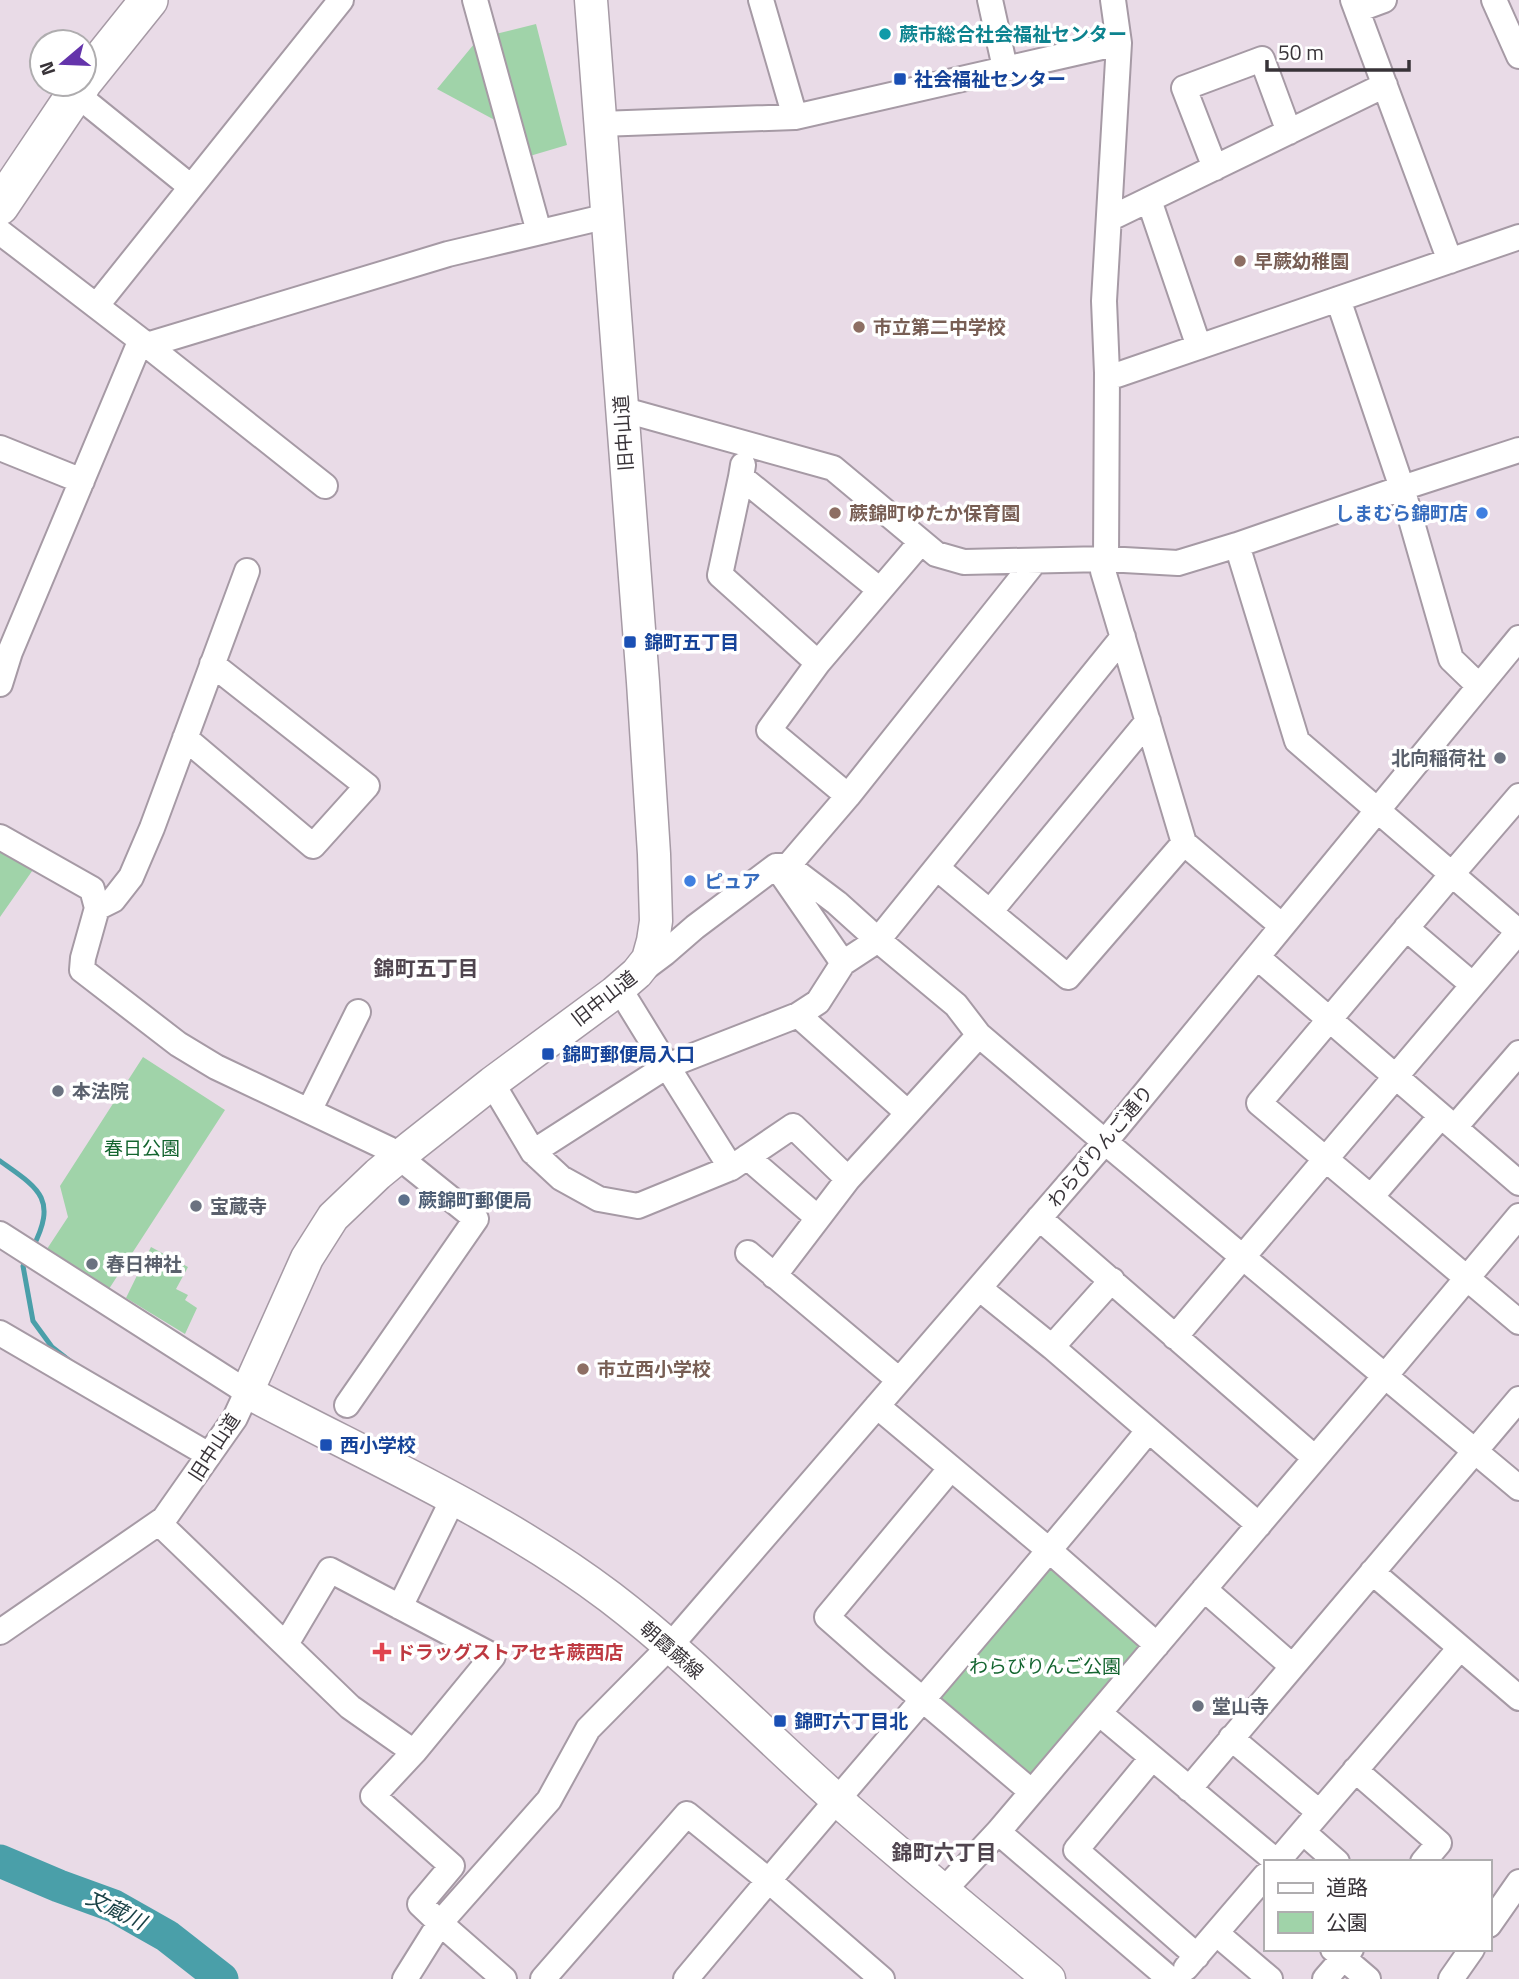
<svg xmlns="http://www.w3.org/2000/svg" width="1519" height="1979" font-family="'Titillium Web','Noto Sans JP',sans-serif">
  <style>
    .green { fill: #a0d3a9 }
    .lines { fill: none; stroke-linecap: round; stroke-linejoin: round }
    .stream { stroke: #4a9fa9; stroke-width: 5 }
    .river { stroke: #4a9fa9; stroke-width: 33 }
    .minor-casing { stroke: #a69aa5; stroke-width: 28 }
    .major-casing { stroke: #a69aa5; stroke-width: 35 }
    .highway-casing { stroke: #a69aa5; stroke-width: 40 }
    .minor { stroke: #fff; stroke-width: 24 }
    .major { stroke: #fff; stroke-width: 32 }
    .highway { stroke: #fff; stroke-width: 37 }
    .culture-dot { fill: #0f9aa8; stroke: #fff; stroke-width: 2.5 }
    .transit-dot { fill: #1a4fb4; stroke: #fff; stroke-width: 2.5 }
    .education-dot { fill: #8d6e63; stroke: #fff; stroke-width: 2.5 }
    .shop-dot { fill: #3f7fe0; stroke: #fff; stroke-width: 2.5 }
    .worship-dot { fill: #6b7280; stroke: #fff; stroke-width: 2.5 }
    .service-dot { fill: #5c6f8a; stroke: #fff; stroke-width: 2.5 }
    .health-dot { fill: #e0444e; stroke: #fff; stroke-width: 2.5 }
    .labels { text-anchor: middle; stroke-width: 7; stroke-linejoin: round; paint-order: stroke }
    .culture-label { font-size: 19px; font-weight: bold; fill: #0d838f; stroke: #fff; text-anchor: start }
    .transit-label { font-size: 19px; font-weight: bold; fill: #164399; stroke: #fff; text-anchor: start }
    .education-label { font-size: 19px; font-weight: bold; fill: #785e54; stroke: #fff; text-anchor: start }
    .street-label { font-size: 19px; fill: #383338; stroke: #fff }
    .shop-label { font-size: 19px; font-weight: bold; fill: #366cbe; stroke: #fff; text-anchor: end }
    .worship-label { font-size: 19px; font-weight: bold; fill: #5b616d; stroke: #fff; text-anchor: start }
    .park-label { font-size: 19px; fill: #146530; stroke: #fff }
    .service-label { font-size: 19px; font-weight: bold; fill: #4e5e75; stroke: #fff; text-anchor: start }
    .health-label { font-size: 19px; font-weight: bold; fill: #be3a42; stroke: #fff; text-anchor: start }
    .neighbourhood-label { font-size: 21px; font-weight: bold; fill: #4f444e; stroke: #fff }
    .water-label { font-size: 21px; font-style: italic; fill: #1b4347; stroke: #fff }
  </style>
  <rect width="100%" height="100%" fill="#e9dbe7"/>
  <path class="green" d="M536 24 567 145 523 158 515 131 437 89 479 38Z
    M0 846 37 864 0 917Z
    M143 1057 225 1110 107 1292 45 1252 68 1217 60 1186Z
    M151 1247 188 1267 176 1289 188 1295 185 1300 197 1308 185 1334 126 1298Z
    M1050 1551 1157 1645 1032 1792 922 1699Z"/>
  <g class="lines">
    <path class="stream" d="M0 1161C38 1188 58 1198 33 1247
      M27 1258 23 1266 33 1321 52 1347 70 1361"/>
    <path class="river" d="M0 1861 59 1886 114 1906 167 1936 222 1979"/>
    <g class="minor-casing">
      <path id="minor" d="M475 0 539 232
        M761 0 795 117
        M990 0 1005 68
        M1113 0 1119 43 1104 301 1107 373 1106 559 1103 571 1184 843 1282 926
        M1353 0 1450 261
        M1494 0 1519 56
        M1357 10 1384 0
        M75 93 191 187
        M600 124 795 117 1119 43
        M1215 168 1184 88 1262 59 1289 132
        M1149 200 1199 347
        M1109 219 1385 85
        M0 232 147 345 448 254 608 216
        M1338 299 1402 488 1451 659 1479 686
        M97 305 341 0
        M1107 373 1117 375 1519 237
        M621 409 833 468 936 554 964 562 1106 559 1178 563 1237 545 1402 488 1519 450
        M0 448 82 481
        M743 465 741 477 880 590
        M741 477 720 575 818 663
        M1237 545 1297 741 1519 932
        M1123 637 878 940 956 1005 979 1035 1105 1142 1519 1488
        M0 684 10 652 137 349 147 345 325 486
        M185 738 313 846 367 786 212 664
        M848 796 769 730 818 663 921 542
        M1519 796 1452 874 1259 1103 1519 1322
        M0 837 92 889 97 908 83 958 82 970 178 1044 216 1067 389 1149 476 1219 347 1405
        M776 866 843 963 818 1002 798 1015 908 1113
        M788 866 848 796 1035 561
        M937 868 1068 977 1184 843
        M97 908 113 900 131 877 152 828 247 571
        M990 912 1148 721
        M1406 928 1473 985
        M1257 957 1519 1183
        M641 971 665 953 695 927 776 866H788L837 903 878 940 843 963
        M619 988 667 1066 798 1015
        M492 1083 533 1152 561 1178 599 1199 638 1206 731 1168 793 1126 848 1179
        M309 1111 358 1012
        M1455 1127 1519 1053
        M533 1152 667 1066 731 1168
        M747 1157 818 1218
        M1371 1197 1441 1116
        M1039 1218 1315 1458
        M0 1234 247 1392 235 1418 164 1519 0 1632
        M748 1253 899 1380
        M774 1276 848 1179 979 1035
        M979 1288 1052 1347 1259 1525
        M0 1333 209 1455
        M1175 1337 1518 932
        M1052 1347 1112 1280
        M877 1406 1050 1551 1157 1645
        M951 1468 827 1617 877 1661 1032 1792
        M159 1523 350 1707 414 1752
        M1372 1572 1519 1698
        M1204 1589 1292 1666
        M400 1607 453 1499
        M286 1644 330 1570 493 1656 414 1752 373 1796 452 1866 420 1904 440 1923 405 1979
        M1099 1713 1277 1862
        M1231 1738 1319 1812
        M1152 1758 1076 1850 1197 1956
        M1355 1770 1439 1843 1423 1862
        M1189 1789 1519 1399
        M998 1832 1170 1979
        M1303 1832 1337 1862
        M1277 1862 1460 1648
        M944 1890 998 1832 1385 1376 1519 1216
        M1489 1925 1519 1882
        M1216 1933 1270 1979
        M1333 1949 1368 1979
        M1186 1968 1265 1876
        M504 1979 440 1923 549 1800 588 1729 670 1646 1105 1142 1519 638
        M543 1979 687 1814 768 1880 882 1979
        M686 1979C839 1795 997 1616 1148 1431
        M1325 1979 1351 1949
        M1451 1979 1472 1949"/>
    </g>
    <g class="major-casing">
      <path id="major" d="M591 0 643 682 654 854 656 921 653 941 648 959 637 973 614 993 492 1083 411 1147 378 1174 333 1217 307 1258 247 1392C369 1457 499 1513 610 1597 690 1658 760 1731 835 1798 905 1860 978 1919 1049 1979"/>
    </g>
    <g class="highway-casing">
      <path id="highway" d="M84 81 149 0
        M0 206 82 84"/>
    </g>
    <use href="#minor" class="minor"/>
    <use href="#major" class="major"/>
    <use href="#highway" class="highway"/>
  </g>
  <circle class="culture-dot" cx="885" cy="34" r="7"/>
  <g class="transit-dot">
    <rect x="893" y="72" width="14" height="14" rx="3.5"/>
    <rect x="623" y="635" width="14" height="14" rx="3.5"/>
    <rect x="541" y="1047" width="14" height="14" rx="3.5"/>
    <rect x="319" y="1438" width="14" height="14" rx="3.5"/>
    <rect x="773" y="1714" width="14" height="14" rx="3.5"/>
  </g>
  <g class="education-dot">
    <circle cx="1240" cy="261" r="7"/>
    <circle cx="859" cy="327" r="7"/>
    <circle cx="835" cy="513" r="7"/>
    <circle cx="583" cy="1369" r="7"/>
  </g>
  <g class="shop-dot">
    <circle cx="1482" cy="513" r="7"/>
    <circle cx="690" cy="881" r="7"/>
  </g>
  <g class="worship-dot">
    <circle cx="1500" cy="758" r="7"/>
    <circle cx="58" cy="1091" r="7"/>
    <circle cx="196" cy="1206" r="7"/>
    <circle cx="92" cy="1264" r="7"/>
    <circle cx="1198" cy="1706" r="7"/>
  </g>
  <circle class="service-dot" cx="404" cy="1200" r="7"/>
  <path class="health-dot" d="M378.5 1641.5h7v7h7v7h-7v7h-7v-7h-7v-7h7z"/>
  <g class="labels">
    <g class="culture-label">
      <text x="899" y="41">蕨市総合社会福祉センター</text>
    </g>
    <g class="transit-label">
      <text x="914" y="86">社会福祉センター</text>
      <text x="644" y="649">錦町五丁目</text>
      <text x="562" y="1061">錦町郵便局入口</text>
      <text x="340" y="1452">西小学校</text>
      <text x="794" y="1728">錦町六丁目北</text>
    </g>
    <g class="education-label">
      <text x="1254" y="268">早蕨幼稚園</text>
      <text x="873" y="334">市立第二中学校</text>
      <text x="849" y="520">蕨錦町ゆたか保育園</text>
      <text x="597" y="1376">市立西小学校</text>
    </g>
    <g class="street-label">
      <text transform="translate(623 433) rotate(-94)" y="7">旧中山道</text>
      <text transform="translate(604 998) rotate(-38)" y="7">旧中山道</text>
      <text transform="translate(1100 1146) rotate(-50)" y="7">わらびりんご通り</text>
      <text transform="translate(214 1447) rotate(-57)" y="7">旧中山道</text>
      <text transform="translate(672 1650) rotate(41)" y="7">朝霞蕨線</text>
    </g>
    <g class="shop-label">
      <text x="1468" y="520">しまむら錦町店</text>
      <text x="704" y="888" text-anchor="start">ピュア</text>
    </g>
    <g class="worship-label">
      <text x="1486" y="765" text-anchor="end">北向稲荷社</text>
      <text x="72" y="1098">本法院</text>
      <text x="210" y="1213">宝蔵寺</text>
      <text x="106" y="1271">春日神社</text>
      <text x="1212" y="1713">堂山寺</text>
    </g>
    <g class="park-label">
      <text x="142" y="1155">春日公園</text>
      <text x="1045" y="1673">わらびりんご公園</text>
    </g>
    <g class="service-label">
      <text x="418" y="1207">蕨錦町郵便局</text>
    </g>
    <g class="health-label">
      <text x="396" y="1659">ドラッグストアセキ蕨西店</text>
    </g>
    <g class="neighbourhood-label">
      <text x="426" y="976">錦町五丁目</text>
      <text x="944" y="1860">錦町六丁目</text>
    </g>
    <g class="water-label">
      <text transform="translate(116 1910) rotate(26)" y="7">文蔵川</text>
    </g>
  </g>
  <rect x="1264" y="1860" width="228" height="91" fill="#ffffff" stroke="#afadaf" stroke-width="2"/>
  <rect x="1278" y="1883" width="35" height="10" fill="#ffffff" stroke="#afadaf" stroke-width="2"/>
  <text x="1326" y="1895" font-size="21" fill="#383338">道路</text>
  <rect x="1278" y="1912" width="35" height="21" fill="#a0d3a9" stroke="#afadaf" stroke-width="2"/>
  <text x="1326" y="1930" font-size="21" fill="#383338">公園</text>
  <g transform="translate(63 63) rotate(251)"><circle r="33" fill="#ffffff" stroke="#afadaf" stroke-width="2"/>
  <path d="M0-5L12 26L0 18L-12 26Z" fill="#6434ab"/>
  <text y="-10" font-size="19" font-weight="bold" text-anchor="middle" fill="#383338">N</text>
  </g>
  <path d="M1267 60v10h142v-10" fill="none" stroke="#383338" stroke-width="3.5"/>
  <text x="1278" y="60" font-size="21" fill="#383338" stroke="#ffffff" stroke-width="5" paint-order="stroke">50 m</text>
</svg>
